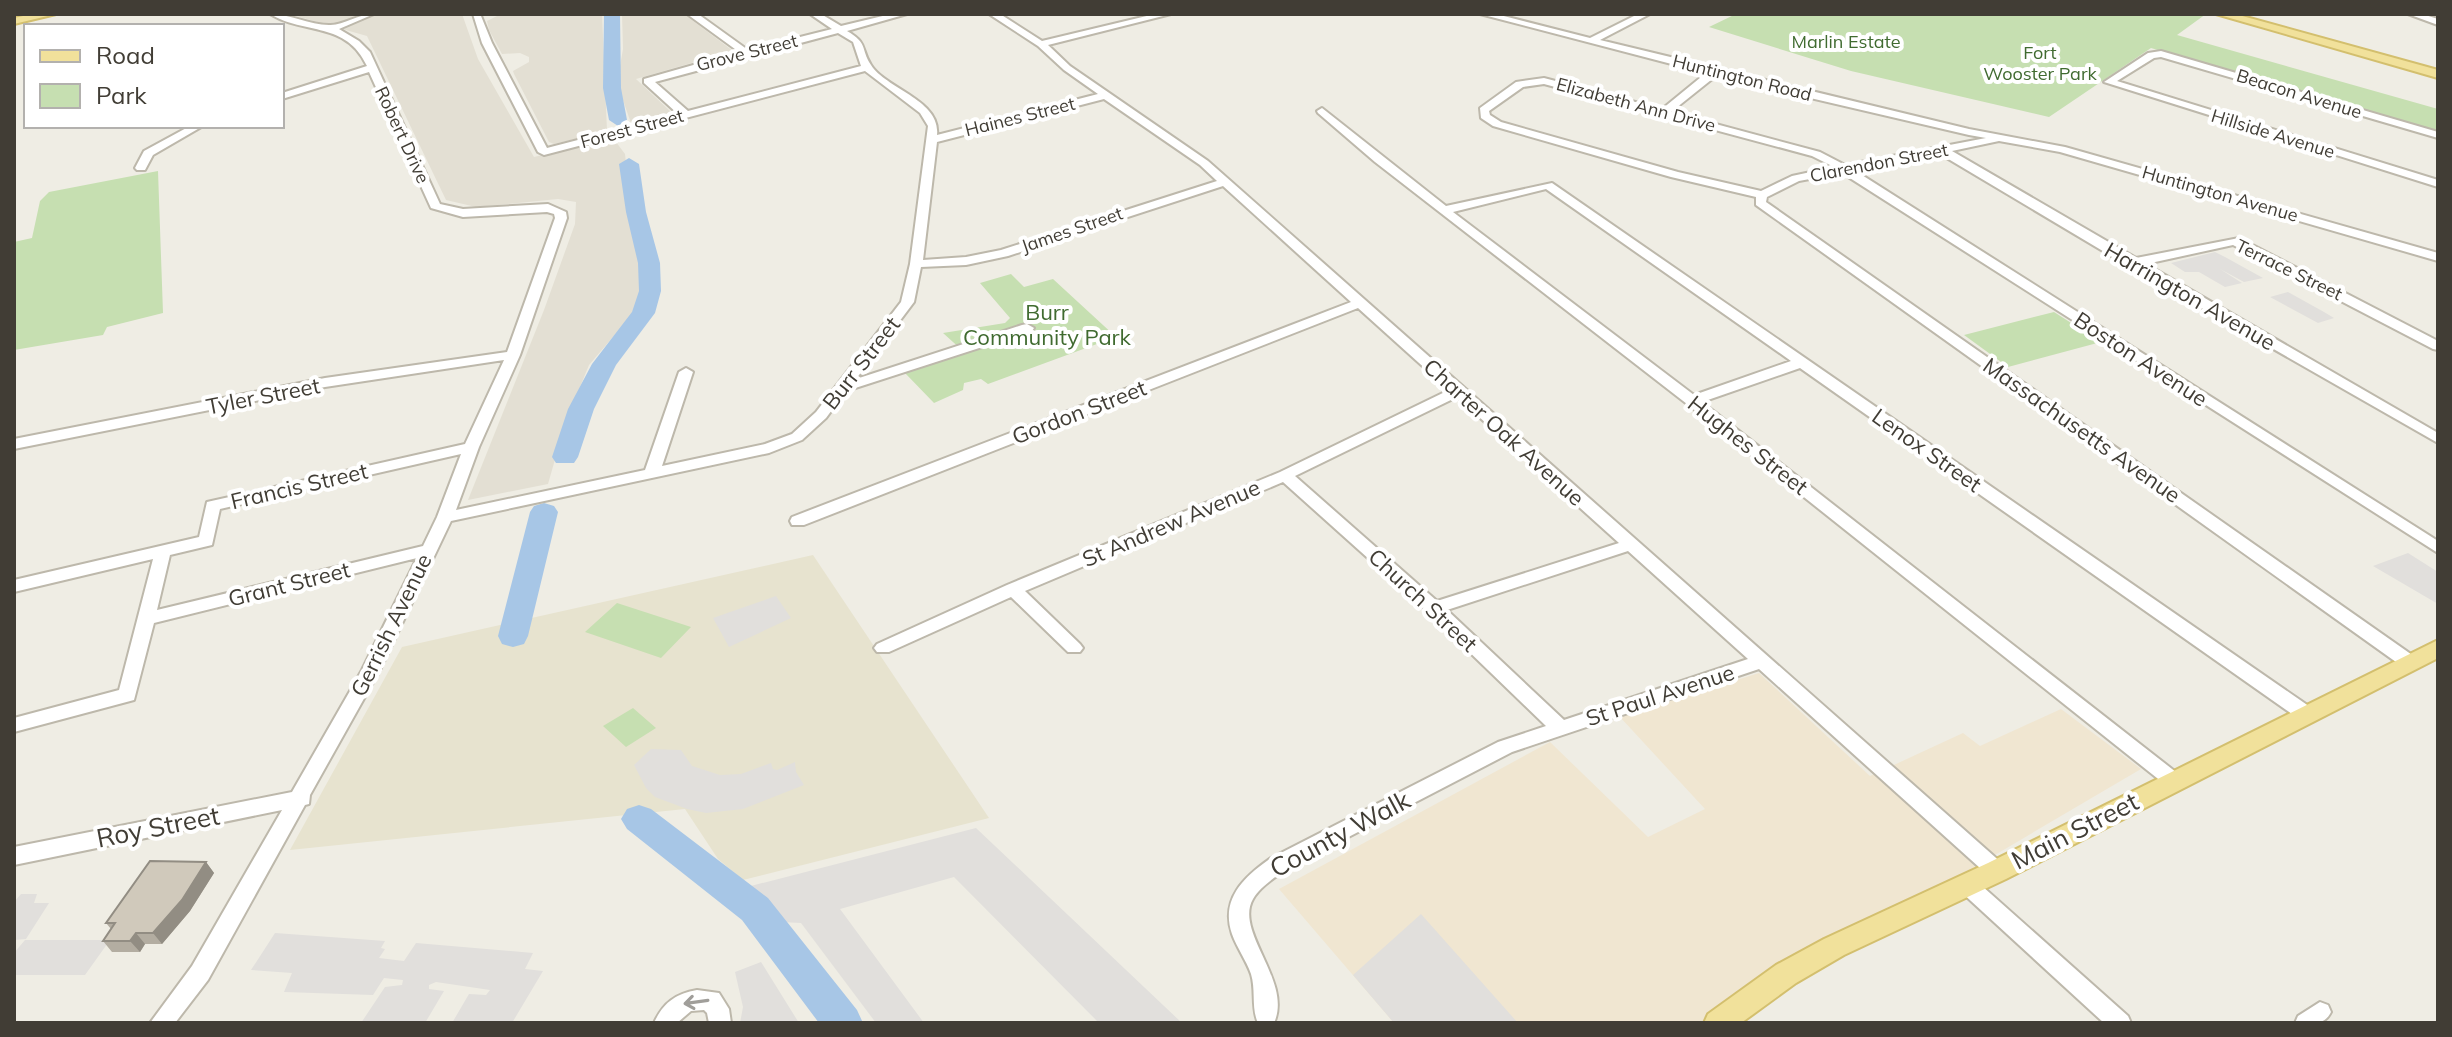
<svg xmlns="http://www.w3.org/2000/svg" width="2452" height="1037" font-family="Mulish,sans-serif">
  <style>
    .residential { fill: #e3dfd3 }
    .commercial { fill: #f0e6d1 }
    .education { fill: #e7e3cf }
    .green { fill: #c6dfb1 }
    .parking { fill: #e1dfdc }
    .lines { fill: none; stroke-linecap: round; stroke-linejoin: round }
    .river { fill: #a7c6e6; fill-rule: evenodd }
    .minor-casing { stroke: #bdb8ab; stroke-width: 4 }
    .major-casing { stroke: #d3bf6e; stroke-width: 4 }
    .minor { fill: #fff; fill-rule: evenodd }
    .major { fill: #f1e19b; fill-rule: evenodd }
    .wall { fill: #b3ada1 }
    .shaded-wall { fill: #928d83 }
    .building { fill: #d0c9bb; stroke: #928d83; stroke-width: 2 }
    .oneway { stroke: #a09e9a }
    .labels { text-anchor: middle; stroke-width: 8; stroke-linejoin: round; paint-order: stroke }
    .far-park-label { font-size: 18px; fill: #406b30; stroke: #fff }
    .far-street-label { font-size: 18px; fill: #413d35; stroke: #fff }
    .street-label { font-size: 22px; fill: #413d35; stroke: #fff }
    .park-label { font-size: 22px; fill: #406b30; stroke: #fff }
    .near-street-label { font-size: 26px; fill: #413d35; stroke: #fff }
  </style>
  <rect width="100%" height="100%" fill="#efede4"/>
  <path class="residential" d="M289 14H462L478 59 534 157 613 138 625 154 630 199 645 266 643 291 630 317 589 365 566 421 548 484 468 500 544 310 575 224 576 202 558 199 476 207 446 200 367 36Z
    M501 14H602L607 131 554 144 549 142 514 74 513 71 529 62V57L520 53 502 54 489 30 487 21Z
    M622 14H684L733 51 636 79 671 112 670 115 632 126 617 83 623 49Z"/>
  <path class="commercial" d="M1759 673 1870 776 1963 733 1980 746 2061 709 2141 769 1709 1023H1394L1279 889 1550 742 1648 837 1705 809 1620 717Z"/>
  <path class="education" d="M813 555 989 818 743 880 718 859 685 809 290 850 402 647Z"/>
  <path class="green" d="M1736 14H2206L2177 35 2438 109V133L2151 48 2049 117 1851 71 1709 27Z
    M158 171 163 313 107 327 103 335 14 350V242L32 238 40 201 49 192Z
    M1011 274 1024 287 1053 279 1116 337 988 384 981 379 964 383 963 390 934 403 905 373 963 351 943 333 1005 323 1010 318 980 283Z
    M2054 312 2101 342 2008 367 1964 335Z
    M617 603 691 627 661 658 585 632Z
    M633 708 656 728 626 747 603 726Z"/>
  <path class="parking" d="M2215 252 2225 257 2263 278 2244 282 2220 269 2242 283 2225 287 2199 272H2185L2171 263Z
    M2288 292 2324 312 2334 318 2318 323 2270 297Z
    M2408 553 2438 572V604L2373 566Z
    M776 596 791 618 729 647 713 618Z
    M651 749 681 750 692 766 720 775 741 774 771 763 773 769 777 770 795 762 796 772 804 785 743 809 706 813 687 809 655 797 646 788 634 765Z
    M976 828 1182 1023H1099L954 877 840 909 924 1023H876L801 923 762 921 747 887Z
    M21 894H37L34 903H49L26 939 14 940V902Z
    M1421 914 1518 1023H1394L1353 975Z
    M275 933 385 941 381 948 385 949 379 958 404 961 416 943 533 953 525 969 543 971 512 1023H452L469 994 486 995 490 990 436 982 429 985V989L444 991 425 1023H361L385 987 402 985 403 980 384 978 373 995 284 992 292 973 251 970Z
    M25 940H110L85 975H14V953Z
    M761 962 799 1023H740L743 1007 735 972Z"/>
  <g class="lines">
    <path class="river" d="M604 14H620L621 88 627 120 618 126 609 120 603 88Z
      M629 158 639 164 646 212 660 263 661 291 655 313 616 365 594 409 578 457 574 463H556L552 457 568 409 592 364 632 312 639 291 638 263 626 212 619 164Z
      M544 503 554 506 558 512 528 636 524 644 513 647 502 644 498 636 530 512 534 506Z
      M639 805 651 809 768 898 857 1010 863 1023H819L742 920 627 829 621 819 627 809Z"/>
    <g class="minor-casing">
      <path id="minor" d="M270 14C291 14 309 25 329 25 343 26 357 14 374 14L339 29 359 41 370 52 440 204 463 209 548 204 566 212 567 218 520 355 479 447 456 510 645 470 679 372 686 368 693 372 662 466 765 444 792 434 816 412 901 302 910 264 928 126 920 113 865 71 544 155 538 152 482 43 473 14 481 16 492 43 547 148 678 114 644 83V79L739 52 687 14H698L748 50 832 29 810 14H821L841 26 891 14H907L847 31C869 44 860 48 871 65 886 89 941 100 937 135L1098 94 1064 70 1038 46 989 14H1000L1042 41 1155 14H1171L1048 45 1070 66 1208 161 2004 865 2007 871 2004 877 1997 880 1990 877 1759 669 1512 752 1285 870C1274 878 1260 887 1253 899 1234 932 1293 981 1274 1023H1258C1251 1008 1256 990 1251 974 1246 960 1237 948 1232 934 1220 899 1244 877 1271 858L1498 742 1546 726 1428 612 1283 482 1025 591 1080 644 1083 648 1080 652H1068L1011 597 889 652H877L874 648 877 644 1007 585 1280 472 1449 390 1358 308 804 525H792L790 521 792 517 1351 302 1223 186 1008 256 966 265 921 267 914 302 856 379 1022 325 1027 324 1034 328 1032 331 846 391 826 418 802 440 769 453 451 521 380 670 310 795 309 804 305 805 208 980 175 1023H150L192 966 282 810 14 865V847L292 792 362 670 417 558 154 623 134 700 14 732V718L119 690 153 559 14 592V580L199 537 207 502 465 444 504 360 325 387 14 449V439L325 378 507 352 555 218 554 214 547 212 463 217 431 208 369 72 282 99V93L367 66C346 21 305 35 270 14ZM838 33 853 42 861 66 688 111 655 82ZM1104 99 1200 165 1217 181 1001 250 966 257 923 260 937 142ZM1457 397 1619 543 1437 601 1295 476ZM461 454 437 517 423 546 157 610 170 555 212 545 220 509ZM1628 551 1748 659 1564 720 1447 610Z
        M1480 14H1496L1590 38 1638 14H1650L1600 40 1969 129 2065 147 2438 253V261L2060 152 1999 141 1952 151 2136 258 2239 238 2438 341V350L2433 349 2233 245 2146 264 2438 433V443L2128 266 1940 154 1854 170 2438 541V553L1842 173 1799 181 1767 197 1766 202 2415 657 2418 662 2415 667H2403L1756 205V197L1671 177 1493 126 1481 118 1480 108 1516 82 1544 78 1662 109 1706 73ZM1716 76 1969 135 1986 138 1845 165 1820 152 1671 112ZM1544 84 1812 156 1834 167 1792 176 1761 191 1678 172 1501 122 1490 115 1489 111 1523 87Z
        M2408 14H2422L2438 19V25Z
        M2161 51 2438 132V138L2161 57 2154 58 2117 81 2438 180V187L2104 82 2148 53Z
        M1322 108 1446 206 1552 183 2313 709 2315 714 2313 719 2306 721 2299 719 1800 368 1702 402 2181 776 2184 781 2181 786 2174 789 2167 786 1687 404 1375 162 1318 113 1317 111ZM1546 189 1791 361 1694 395 1453 212Z
        M190 126H203L153 155 145 170H137L135 168 144 151Z
        M1966 875 1973 878 2128 1016 2131 1023H2104L1959 890 1956 884 1959 878Z
        M697 990 719 993 729 1009 731 1023H709L707 1013 704 1010 691 1011 677 1023H654C663 1003 675 994 697 990Z
        M2320 1002 2328 1005 2331 1012C2324 1027 2310 1023 2295 1023L2298 1016Z"/>
    </g>
    <g class="major-casing">
      <path id="major" d="M32 14H56L14 24V18Z
        M2216 14H2235L2438 70V78Z
        M2438 640V658L2006 879 1844 955 1796 983 1741 1023H1704L1708 1014 1776 965 1824 939 1988 863Z"/>
    </g>
    <use href="#minor" class="minor"/>
    <use href="#major" class="major"/>
  </g>
  <path class="wall" d="M206 862 214 873 190 911 162 944H145L140 952H112L103 941 111 929 106 923Z"/>
  <path class="shaded-wall" d="M206 862 214 873 190 911 162 944 153 933Z
    M136 933 145 944 140 952 130 941Z"/>
  <path class="building" d="M150 861 206 862 182 900 153 933H136L130 941H103L115 923H106Z"/>
  <defs><path id="oneway-shaft" d="M-6 0H5M1.5-3L5.5 0L1.5 3" fill="none" stroke-width="1.6" stroke-linecap="round" stroke-linejoin="round" transform="scale(2)"/></defs>
  <use class="oneway" href="#oneway-shaft" transform="translate(696 1002) rotate(172)"/>
  <g class="labels">
    <g class="far-park-label">
      <text x="1846" y="48">Marlin Estate</text>
      <text x="2040" y="59">Fort<tspan x="2040" dy="21">Wooster Park</tspan></text>
    </g>
    <g class="far-street-label">
      <text transform="translate(747 53) rotate(-14)" y="6">Grove Street</text>
      <text transform="translate(1742 78) rotate(14)" y="6">Huntington Road</text>
      <text transform="translate(2299 94) rotate(17)" y="6">Beacon Avenue</text>
      <text transform="translate(1636 105) rotate(15)" y="6">Elizabeth Ann Drive</text>
      <text transform="translate(1020 117) rotate(-14)" y="6">Haines Street</text>
      <text transform="translate(632 129) rotate(-15)" y="6">Forest Street</text>
      <text transform="translate(2273 134) rotate(17)" y="6">Hillside Avenue</text>
      <text transform="translate(402 135) rotate(65)" y="6">Robert Drive</text>
      <text transform="translate(1879 163) rotate(-11)" y="6">Clarendon Street</text>
      <text transform="translate(2220 194) rotate(16)" y="6">Huntington Avenue</text>
      <text transform="translate(1072 230) rotate(-19)" y="6">James Street</text>
      <text transform="translate(2289 270) rotate(26)" y="6">Terrace Street</text>
    </g>
    <g class="street-label">
      <text transform="translate(2190 296) rotate(30)" y="8">Harrington Avenue</text>
      <text transform="translate(2141 359) rotate(33)" y="8">Boston Avenue</text>
      <text transform="translate(861 363) rotate(-52)" y="8">Burr Street</text>
      <text transform="translate(263 396) rotate(-11)" y="8">Tyler Street</text>
      <text transform="translate(1079 412) rotate(-21)" y="8">Gordon Street</text>
      <text transform="translate(2082 430) rotate(35)" y="8">Massachusetts Avenue</text>
      <text transform="translate(1504 432) rotate(42)" y="8">Charter Oak Avenue</text>
      <text transform="translate(1748 445) rotate(38)" y="8">Hughes Street</text>
      <text transform="translate(1927 450) rotate(35)" y="8">Lenox Street</text>
      <text transform="translate(299 486) rotate(-13)" y="8">Francis Street</text>
      <text transform="translate(1171 523) rotate(-23)" y="8">St Andrew Avenue</text>
      <text transform="translate(289 584) rotate(-14)" y="8">Grant Street</text>
      <text transform="translate(1423 600) rotate(43)" y="8">Church Street</text>
      <text transform="translate(391 625) rotate(-64)" y="8">Gerrish Avenue</text>
      <text transform="translate(1660 695) rotate(-18)" y="8">St Paul Avenue</text>
    </g>
    <g class="park-label">
      <text x="1047" y="320">Burr<tspan x="1047" dy="25">Community Park</tspan></text>
    </g>
    <g class="near-street-label">
      <text transform="translate(158 827) rotate(-11)" y="9">Roy Street</text>
      <text transform="translate(2075 831) rotate(-27)" y="9">Main Street</text>
      <text transform="translate(1340 834) rotate(-28)" y="9">County Walk</text>
    </g>
  </g>
  <rect width="2452" height="1037" fill="none" stroke="#413d35" stroke-width="32"/>
  <rect x="24" y="24" width="260" height="104" fill="#ffffff" stroke="#b3b1ae" stroke-width="2"/>
  <rect x="40" y="50" width="40" height="12" fill="#f1e19b" stroke="#b3b1ae" stroke-width="2"/>
  <text x="96" y="64" font-size="24" fill="#413d35">Road</text>
  <rect x="40" y="84" width="40" height="24" fill="#c6dfb1" stroke="#b3b1ae" stroke-width="2"/>
  <text x="96" y="104" font-size="24" fill="#413d35">Park</text>
</svg>
